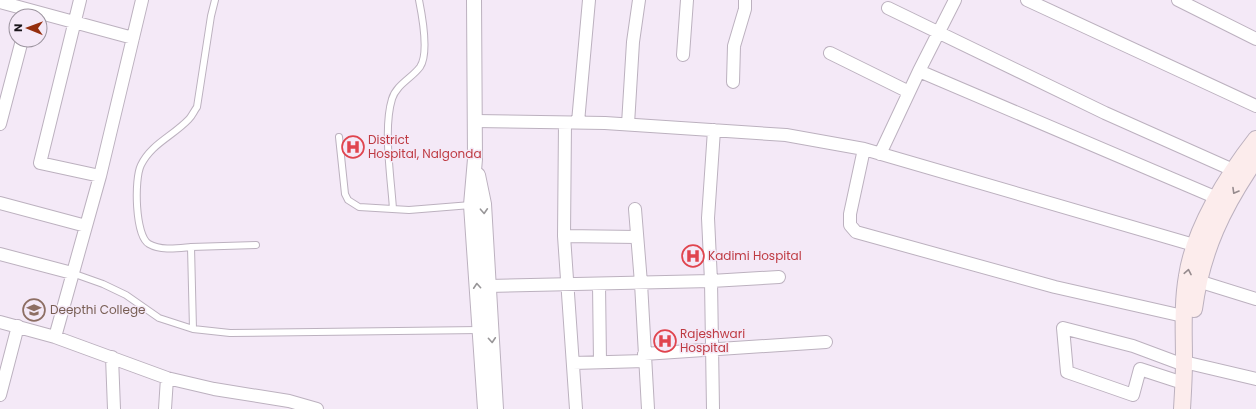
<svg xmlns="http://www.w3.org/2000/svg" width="1256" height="409" font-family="Poppins,sans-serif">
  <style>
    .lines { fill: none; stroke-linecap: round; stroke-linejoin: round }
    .service-casing { stroke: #bcb1bf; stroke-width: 8 }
    .minor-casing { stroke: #bcb1bf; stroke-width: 14 }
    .tertiary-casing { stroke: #bcb1bf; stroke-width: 16 }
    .secondary-casing { stroke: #bcb1bf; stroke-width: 18 }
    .service { stroke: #fff; stroke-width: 6 }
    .minor { stroke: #fff; stroke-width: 12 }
    .tertiary { stroke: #fff; stroke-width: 14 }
    .secondary { stroke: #fcecec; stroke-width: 16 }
    .oneway { stroke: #968b8e }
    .oneway2 { stroke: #989698 }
    .labels { text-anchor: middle; stroke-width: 3; stroke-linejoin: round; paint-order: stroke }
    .health-label { font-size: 12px; fill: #be3a42; stroke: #f4e9f7; text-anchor: start }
    .education-label { font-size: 12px; fill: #785e54; stroke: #f4e9f7; text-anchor: start }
  </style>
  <rect width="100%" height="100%" fill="#f4e9f7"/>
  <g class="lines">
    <g class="service-casing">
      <path id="service" d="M339 137 345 194 348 200 359 207 409 210 471 205
        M393 209C391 178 383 128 392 99 396 85 412 78 420 67 429 54 422 15 419 0
        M191 247 256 245
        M72 273 103 284 126 295 159 318 193 329 230 333 480 330
        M193 329 191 247C179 248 161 251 149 244 135 236 134 179 141 165 151 144 173 136 189 119 192 116 194 111 197 107L211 16 215 0"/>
    </g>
    <g class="minor-casing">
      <path id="minor" d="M80 0 40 163 100 176
        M1027 0 1256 106
        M1178 0 1256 39
        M0 2 133 38
        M888 8 1105 113 1233 170
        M830 53 909 92
        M683 55 687 0
        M919 71 1217 198
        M733 82 734 46 745 9V0
        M475 121 605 123 786 135 864 149 1194 245
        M578 122 589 0
        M565 123 564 236 576 409
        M0 124 22 40
        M628 124 633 42 639 0
        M714 130 708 218 711 281 779 277
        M864 149 850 214V225L856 232 1055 287 1183 316
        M880 154 919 71 955 0
        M0 203 86 226
        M635 209 641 283 648 409
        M564 236 637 237
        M0 254 72 273
        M1198 281 1256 299
        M599 284 600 362
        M488 286 711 281 713 409
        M0 322 55 337 167 378 214 389 289 401 317 409
        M55 337 100 176 142 0
        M644 354 826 342
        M112 357 114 409
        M1184 362 1256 379
        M573 363 645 361
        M1183 383 1140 369 1133 395 1067 372 1063 328 1133 346 1184 365
        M0 395 18 326
        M165 409 167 378"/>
    </g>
    <g class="tertiary-casing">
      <path id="tertiary" d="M474 0 475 159 471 205 485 409
        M478 175 484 204 496 409"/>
    </g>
    <g class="secondary-casing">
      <path id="secondary" d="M1194 309C1202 250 1223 207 1256 159
        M1182 409C1183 393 1184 377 1184 360 1184 332 1182 304 1187 276 1194 229 1227 176 1256 139"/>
    </g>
    <use href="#service" class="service"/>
    <use href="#minor" class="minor"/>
    <use href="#tertiary" class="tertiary"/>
    <use href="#secondary" class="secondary"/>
  </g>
  <defs><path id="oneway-chevron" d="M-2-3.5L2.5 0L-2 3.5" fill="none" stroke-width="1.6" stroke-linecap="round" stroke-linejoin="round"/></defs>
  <g class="oneway">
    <use href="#oneway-chevron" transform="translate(1235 191) rotate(120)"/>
    <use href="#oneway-chevron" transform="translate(1188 272) rotate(-79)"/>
  </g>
  <g class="oneway2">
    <use href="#oneway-chevron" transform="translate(484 211) rotate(87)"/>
    <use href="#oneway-chevron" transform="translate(477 286) rotate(-94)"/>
    <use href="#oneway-chevron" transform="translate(492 340) rotate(86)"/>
  </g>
  <defs>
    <g id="hospital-ring" transform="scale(1.15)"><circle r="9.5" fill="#f4e9f7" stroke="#e0444e" stroke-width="1.5"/><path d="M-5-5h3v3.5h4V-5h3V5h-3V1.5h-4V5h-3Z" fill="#e0444e"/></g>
    <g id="university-ring" transform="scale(1.15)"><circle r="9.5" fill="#f4e9f7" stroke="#8d6e63" stroke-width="1.5"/><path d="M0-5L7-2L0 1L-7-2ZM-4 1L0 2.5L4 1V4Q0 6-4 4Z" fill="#8d6e63"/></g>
  </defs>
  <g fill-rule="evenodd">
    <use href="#hospital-ring" x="353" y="147"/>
    <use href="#hospital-ring" x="693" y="256"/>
    <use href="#university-ring" x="34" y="310"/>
    <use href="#hospital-ring" x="665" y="341"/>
  </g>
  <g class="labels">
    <g class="health-label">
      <text x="368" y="144">District<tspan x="368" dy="14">Hospital, Nalgonda</tspan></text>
      <text x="708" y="260">Kadimi Hospital</text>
      <text x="680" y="338">Rajeshwari<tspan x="680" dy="14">Hospital</tspan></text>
    </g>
    <g class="education-label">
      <text x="50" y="314">Deepthi College</text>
    </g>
  </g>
  <g transform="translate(28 28) rotate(271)"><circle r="19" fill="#f4e9f7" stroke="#9c949f"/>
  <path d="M0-3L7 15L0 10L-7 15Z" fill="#952e0d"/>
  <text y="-6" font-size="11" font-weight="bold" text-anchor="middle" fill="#19151a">N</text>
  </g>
</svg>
